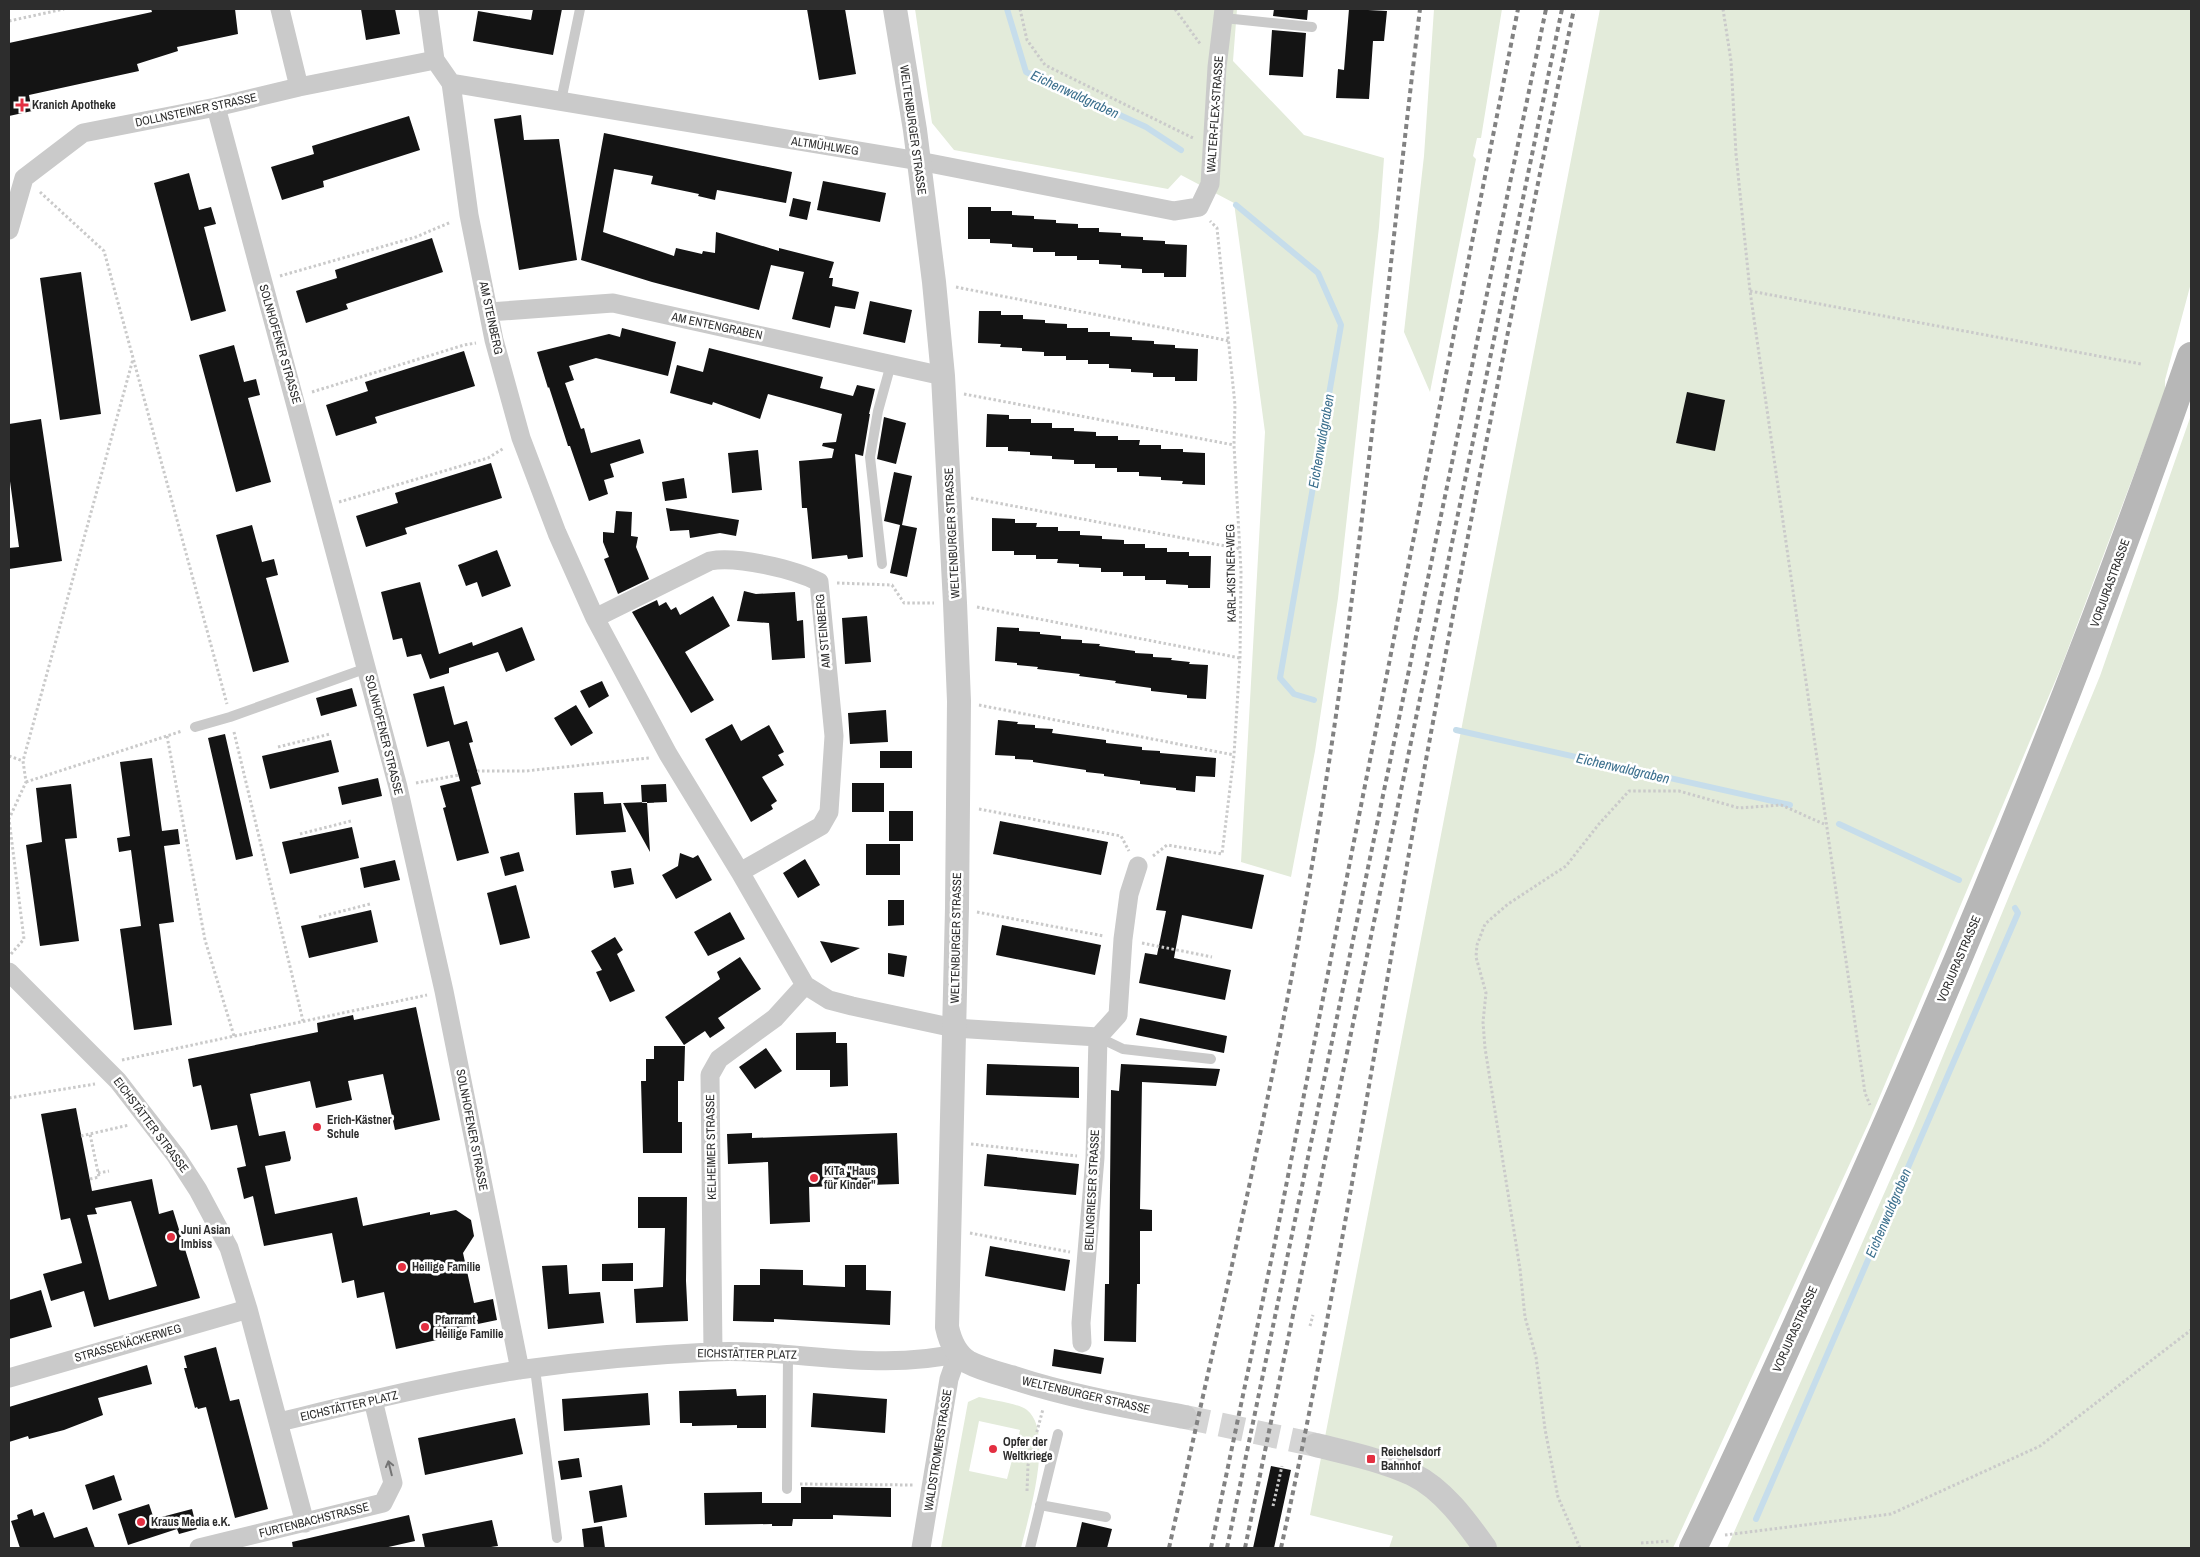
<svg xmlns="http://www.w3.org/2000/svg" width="2200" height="1557" font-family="'Archivo Narrow',sans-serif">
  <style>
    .green { fill: #e3ebda; fill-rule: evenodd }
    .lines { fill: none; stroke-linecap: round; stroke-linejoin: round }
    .stream { stroke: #c6ddeb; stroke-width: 6 }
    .building { fill: #141414; fill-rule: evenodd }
    .tertiary-tunnel { stroke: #d5d5d5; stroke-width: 24; stroke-dasharray: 24 12; stroke-linecap: butt }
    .path { stroke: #cacaca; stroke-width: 3; stroke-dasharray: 2.5 2.5; stroke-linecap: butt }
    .service { stroke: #cacaca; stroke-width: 10 }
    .minor { stroke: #cacaca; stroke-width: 19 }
    .tertiary { stroke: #cacaca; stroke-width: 24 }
    .secondary { stroke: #b7b7b7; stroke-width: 28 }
    .rail { stroke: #828282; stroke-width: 4; stroke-dasharray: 5 4; stroke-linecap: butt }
    .oneway { stroke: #747474 }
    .poi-dot { fill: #e32f41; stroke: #fff; stroke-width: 2 }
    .labels { text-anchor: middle; stroke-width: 5; stroke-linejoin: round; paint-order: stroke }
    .poi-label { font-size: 12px; font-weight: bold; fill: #2d2d2d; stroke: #fff; text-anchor: start }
    .street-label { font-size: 12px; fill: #2d2d2d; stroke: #fff }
    .water-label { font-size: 14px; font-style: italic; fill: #3c708e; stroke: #fff }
  </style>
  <rect width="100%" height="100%" fill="#fff"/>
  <path class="green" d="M915 9H1237L1233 61 1304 135 1384 158 1379 227 1338 598 1315 751 1291 877 1241 862 1265 432 1234 203 1181 175 1168 189 954 150 932 123Z
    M1434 9H1502L1481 138H1477L1473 156 1476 159 1430 392 1404 332 1424 156Z
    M1600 9H2191V283L2165 380V392L2062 665 1869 1122 1673 1548H1389L1393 1536 1310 1515Z
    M2191 415V1548H1727L1914 1126 2100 676Z
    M979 1397C991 1400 1018 1403 1027 1410 1055 1432 1028 1518 1021 1548H941L968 1402ZM979 1421 1020 1430 1016 1449 1022 1450 1020 1462 1012 1460 1007 1479 969 1471Z"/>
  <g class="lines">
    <path class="stream" d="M1007 9 1026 72 1146 127 1181 150
      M1236 205 1318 273 1341 325 1280 678 1294 694 1314 700
      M1456 730 1790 805
      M1839 824 1959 880
      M1756 1519 2018 913 2015 908"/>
  </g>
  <path class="building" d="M151 9H235L238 34 177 47 178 51 137 64 139 71 29 95 32 111 9 116V43L152 12Z
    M361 9H395L400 34 366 40Z
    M533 9H562L553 55 473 41 478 11 531 20Z
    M807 9H845L856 74 819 80Z
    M1274 9H1308L1307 20 1273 16Z
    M1349 9 1387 11 1384 41H1373L1369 99 1336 98 1338 69 1344 70Z
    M1272 30 1306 33 1303 77 1269 75Z
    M521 115 524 140 559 139 577 260 519 270 494 119Z
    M409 116 420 150 323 181 324 187 282 200 271 167 314 154 312 146Z
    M604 133 792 172 786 203 717 190 715 200 698 196 699 194 651 184 653 176 614 169 603 232 674 256 676 248 702 254 703 251 715 253 716 232 779 251V248L834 262 829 278H833L832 286 859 292 855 309 835 306 830 328 792 319 804 272 771 265 759 310 652 282 581 260Z
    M189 173 199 210 211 207 216 224 204 227 226 311 191 321 154 183Z
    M823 181 886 193 880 222 817 210Z
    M793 198 811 202 807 220 789 216Z
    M968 207H991V211H1012V215L1034 216V219L1056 220V223L1078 224V228H1099V232L1121 233V236L1143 237V240L1165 241V244L1187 245 1186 277H1164V273H1142V269L1121 268V265L1099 264V260H1077V256H1055V252H1033V248L1012 247V244L990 243V239H968Z
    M432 238 443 272 346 304 348 309 306 323 296 291 337 278 335 270Z
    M81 272 101 414 60 420 40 278Z
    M870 301 912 310 905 343 863 334Z
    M979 311H1001V315H1023V319L1045 320V323L1067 324V328H1088V332H1110V336L1132 337V340L1154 341V344L1175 345V348L1198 349 1197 381H1175V377H1153V373L1131 372V369L1109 368V364H1088V360H1066V356H1044V352L1022 351V348L1000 347 1001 344 978 343Z
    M622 328 676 342 668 376 596 358 569 366 574 380 565 383 581 429 584 428 591 453 640 439 644 453 610 464 614 477 604 480 608 494 589 501 570 446H568L549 387 548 388 537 352 609 334 620 337Z
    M234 345 244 382 256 379 260 395 248 398 271 482 236 492 199 355Z
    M709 348 823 377 820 388 853 396 857 385 875 389 869 414H870L863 456 855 454 863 557 848 559 847 555 812 559 807 508H802L799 461 832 458 834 449 822 446 823 443 836 442 842 414 768 394 760 419 713 402 712 405 670 393 677 365 703 372Z
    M464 351 475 386 375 417 377 423 336 436 326 405 368 391 365 382Z
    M1687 392 1725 400 1715 451 1676 443Z
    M987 414 1009 415V419H1031V423H1052V428H1074V431L1096 432V436H1118V440H1140L1139 445H1161V449H1183V452L1205 453V485L1182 484 1183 481 1161 480V477L1139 476V472H1117V468H1095V464H1074V460L1052 459V456L1030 455V452L1008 451V447H986Z
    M884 417 906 423 896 464 877 459Z
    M41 419 62 561 9 569V548L19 547 9 474V424Z
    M758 450 762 490 732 493 728 453Z
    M491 463 502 498 405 528 407 534 366 547 356 516 398 503 395 493Z
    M894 472 912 476 902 525 917 528 907 577 890 573 900 525 884 521Z
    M684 478 687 498 665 501 662 482Z
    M666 508 739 520 736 536 720 533 690 538 689 530 670 531Z
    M616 511 632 512 631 536 638 537 636 547 649 579 618 594 604 559 609 557 603 542V532L614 533Z
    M992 518 1015 519V523H1037L1036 527H1058V531H1080V535L1102 536V539L1124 540V544H1145V548H1167V552H1189V556H1211L1210 588H1188V585L1166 584V580H1145V576H1123V572H1101V568L1079 567V564L1057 563 1058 559H1036V555H1014V551H992Z
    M252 525 262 562 274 559 278 575 266 578 289 662 253 672 216 535Z
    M497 550 511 586 482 597 477 582 466 586 458 565Z
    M420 582 439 654 472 642 473 646 522 627 535 660 506 672 498 652 449 668V673L430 679 421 654 407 657 402 638 393 640 381 592Z
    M744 591 756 594 795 592 797 621 803 620 805 658 772 660 769 623 737 621Z
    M713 596 730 626 685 652 714 700 691 713 632 612 657 600 659 606 666 602 671 610 676 607 680 615Z
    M867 616 871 662 845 664 842 618Z
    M997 627 1019 628V631L1040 632V634L1061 636V639L1082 640V643L1100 644 1099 646 1135 651V653L1153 654V657L1172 658 1171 660 1190 662 1189 664 1208 665 1206 699 1187 698V695L1151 691V688L1115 683 1116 681 1079 676 1080 674 1037 669 1038 667 1017 665V663L995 661Z
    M602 681 609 696 589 708 580 691Z
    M444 686 454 725 467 721 473 742 469 743 481 784 471 787 489 853 457 861 443 808 446 807 440 786 460 781 449 741 427 747 413 694Z
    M352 688 357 706 321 716 316 698Z
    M576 705 593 733 571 746 554 718Z
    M886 710 888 742 850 744 848 713Z
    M998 720 1018 722 1017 724 1035 725V728L1053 729 1052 733 1106 740V743L1142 747V750L1160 751V753L1216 758 1215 777 1196 776 1195 792 1176 790V788L1140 784V781L1104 776V774L1086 772V770L1033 762V760L1015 759V756L995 755Z
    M732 724 741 741 769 725 784 752 778 755 784 765 762 777 777 801 771 805 773 809 751 822 705 739Z
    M225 734 253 856 236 860 208 738Z
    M331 740 339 772 270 789 262 756Z
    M880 751H912V768H880Z
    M152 758 162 831 178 829 180 844 164 846 174 922 159 924 172 1025 134 1030 120 929 141 926 131 850 119 852 117 838 130 836 120 762Z
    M378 778 382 796 342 805 338 787Z
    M852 783H884V812H852Z
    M71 784 77 838 65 839 79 941 40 946 26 845 42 842 36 788Z
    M666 784 667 802 642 803 641 785Z
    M603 792 604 804 621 803 626 832 576 835 574 793Z
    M647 802 650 852 623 803Z
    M889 811H913V841H889Z
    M1000 821 1108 842 1101 875 993 854Z
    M352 827 359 858 290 874 282 842Z
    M866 844H900V875H866Z
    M519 852 524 871 505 876 500 857Z
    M680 853 693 858 698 855 712 880 676 899 662 875 678 866Z
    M1167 856 1264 875 1252 929 1182 915 1174 958 1231 970 1225 1000 1139 983 1145 953 1157 955 1166 911 1156 910Z
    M805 859 820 885 798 898 783 873Z
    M395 860 400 880 364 888 360 868Z
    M631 868 634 884 614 888 611 871Z
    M516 885 530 938 500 945 487 893Z
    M888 900H904V925L888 926Z
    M371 910 378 942 309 958 301 926Z
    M730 912 745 939 708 956 694 932Z
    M1002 925 1101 945 1095 975 996 955Z
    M615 937 623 950 617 954 635 991 610 1002 596 972 602 970 591 951Z
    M820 941 860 948 831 963Z
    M888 953 907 956 904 977 888 974Z
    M740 957 761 989 718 1018 725 1028 710 1038 705 1031 684 1045 665 1017 720 979 717 972Z
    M416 1007 440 1120 395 1130 383 1074 348 1081 352 1100 316 1108 310 1081 250 1094 259 1136 285 1131 291 1158 290 1161 265 1166 275 1214 357 1197 363 1226 430 1212V1215L456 1210 471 1220 474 1236 463 1253 474 1303 493 1299 497 1320 454 1329 455 1336 396 1349 384 1292 357 1298 354 1280 342 1283 332 1233 264 1246 253 1196 244 1199 237 1168 246 1166 237 1125 211 1130 201 1085 193 1087 188 1059 318 1032 317 1023 353 1015 354 1020Z
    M1140 1018 1227 1036 1224 1053 1136 1035Z
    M836 1032V1043H847L848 1086 830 1087V1070H796V1033Z
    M654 1046H685L684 1081H678V1122H682V1153H643L641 1081H646V1059H654Z
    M766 1048 782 1071 755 1089 739 1067Z
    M987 1064 1079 1067V1098L986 1095Z
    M1121 1064 1220 1069 1216 1086 1142 1082 1140 1209 1152 1210V1231H1140V1284H1137L1136 1342 1104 1341 1105 1284H1109L1111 1090 1119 1091Z
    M76 1108 92 1191 152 1179 159 1214 173 1210 200 1298 94 1327 84 1291 51 1301 43 1274 82 1263 70 1218 61 1220 41 1114ZM131 1201 157 1286 109 1300 87 1215 97 1214 95 1208Z
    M752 1133V1138L897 1133 899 1184 809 1187 810 1222 770 1224 768 1162 728 1164 727 1134Z
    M987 1154 1079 1164 1076 1195 984 1186Z
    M638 1197H687L686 1281 688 1321 636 1323 634 1289 663 1287 665 1228H638Z
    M990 1246 1070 1260 1065 1291 985 1276Z
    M633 1263V1281H602V1264Z
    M567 1265 569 1294 600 1292 604 1323 548 1329 542 1266Z
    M845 1265H866V1290L891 1291 890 1325 774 1319V1322L733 1321 734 1285H760V1269L803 1270V1285L845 1287Z
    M41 1290 52 1327 9 1339V1300Z
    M216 1347 230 1401 239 1399 268 1509 235 1518 206 1407 198 1409 197 1407 195 1408 184 1368H187L184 1356Z
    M1054 1349 1104 1358 1101 1374 1052 1366Z
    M147 1365 152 1384 98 1398 103 1415 64 1430 29 1439 28 1436 9 1442V1407Z
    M736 1389 737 1396 766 1395V1428H737V1425L692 1426V1423H680L679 1391Z
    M648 1393 650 1425 564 1431 562 1399Z
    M813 1393 887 1399 885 1433 811 1427Z
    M515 1418 523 1454 425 1475 418 1438Z
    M579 1458 582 1477 561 1480 558 1461Z
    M1271 1466 1291 1470 1274 1548H1253Z
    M114 1475 122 1500 93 1510 85 1485Z
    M622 1485 627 1517 594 1523 589 1491Z
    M801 1487 891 1488V1517L833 1515V1519H793L792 1526H772V1524L705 1525 704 1493 762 1492V1503H801Z
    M149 1504 154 1519 192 1509 197 1529 179 1534 177 1529 128 1545 118 1514Z
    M32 1509 34 1516 44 1512 54 1538 87 1527 95 1548H20L11 1521 18 1519 17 1515Z
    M409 1515 415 1541 384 1548H293L292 1542Z
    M492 1520 498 1546 484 1548H425L422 1534Z
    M1082 1522 1112 1529 1107 1548H1076Z
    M602 1526 605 1548H584L582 1529Z"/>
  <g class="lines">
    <path class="tertiary-tunnel" d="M1185 1417 1316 1445"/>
    <path class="path" d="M1020 9 1027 40 1045 65 1195 139
      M1175 9 1201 45
      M1723 9 1731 61 1736 154 1750 291 1865 1093 1870 1105
      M9 21 64 9
      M40 192 104 251 227 704
      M280 276 416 237 451 222
      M956 287 1230 341
      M1750 291 2141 364
      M312 392 464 345 476 343
      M964 394 1234 445
      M971 498 1241 549
      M339 502 488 458 504 448
      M837 583 892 585 904 603H934
      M977 607 1240 658
      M979 705 1234 755
      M234 732 303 1021
      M167 736 205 940 234 1036
      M278 747 330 734
      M9 756 23 761
      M477 771H526L649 758
      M26 782 182 731
      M416 783 459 775
      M979 809 1121 836 1129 851
      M300 834 351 821
      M1153 856 1167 845 1222 854 1234 755 1240 658 1241 571 1234 445 1235 405 1217 228 1210 221
      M977 912 1104 936
      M319 917 370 904
      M1142 943 1212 957
      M11 954 24 939 9 819 26 782 23 761 133 359
      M122 1060 427 995
      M9 1098 95 1084
      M81 1136 129 1125
      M971 1144 1077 1156
      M98 1173 109 1171
      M90 1179 99 1177 90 1134
      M970 1233 1070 1252
      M1310 1326 1313 1315
      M1002 1454 1030 1460
      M800 1484 913 1485
      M1027 1491 1028 1465 1043 1409
      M1273 1506 1282 1466
      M1725 1535 1891 1514 2040 1446 2191 1330
      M1641 1543 1671 1541
      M1580 1548 1558 1497 1545 1429 1536 1357 1525 1317 1520 1269 1485 1048 1483 1022 1486 993 1476 957 1477 945 1485 924 1508 904 1566 866 1599 824 1629 791H1679L1739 808 1781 805 1824 824"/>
    <path class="service" d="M1224 18 1312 27
      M561 101 580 9
      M882 564 870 457 878 411 891 364
      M195 727 230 717 367 668
      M1098 1037 1123 1049 1211 1059
      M535 1369 557 1538
      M787 1489 788 1354
      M1040 1505 1106 1517
      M1030 1548 1058 1434"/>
    <path class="minor" d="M280 9 299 87
      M428 9 435 60 451 83 469 215 494 340 521 438 557 533 595 618 668 754 740 872 805 985 829 1000 852 1006 954 1028 1098 1037
      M451 83 919 161 1174 211 1199 207 1210 184 1217 67 1224 9
      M216 107 398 787 444 991 520 1370
      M9 230 24 178 83 133 216 107 299 87 435 60
      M489 312 613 303 943 376
      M595 618 710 561C737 556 794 569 819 582L834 736 829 812 821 826 740 872
      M9 972 118 1081 176 1156 198 1190 229 1248 248 1309 305 1523
      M1082 1343 1081 1323 1095 1158 1098 1037 1118 1015 1123 939 1129 894 1138 866
      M713 1352 710 1075 719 1059 775 1018 805 985
      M9 1378 248 1309
      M279 1422C358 1403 438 1383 518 1370 582 1361 646 1355 710 1352 792 1348 877 1373 958 1353
      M199 1548 383 1503 393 1483 373 1400
      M921 1548 949 1379 958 1353"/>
    <path class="tertiary" d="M895 9 915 130 934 282 943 376 955 603 959 701 957 908 947 1327C950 1341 955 1354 968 1362 981 1369 997 1373 1011 1377 1068 1396 1126 1406 1185 1417
      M1316 1445C1348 1453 1382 1460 1412 1474 1443 1489 1466 1521 1485 1548"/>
    <path class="secondary" d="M1693 1548C1742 1449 1786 1348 1832 1247 1964 955 2086 660 2191 356"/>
    <path class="rail" d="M1169 1548C1228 1283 1290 1018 1331 749 1368 503 1390 255 1420 9
      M1211 1548 1275 1242 1518 9
      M1227 1548 1546 9
      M1245 1548 1562 9
      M1281 1548C1331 1320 1368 1089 1408 859 1459 575 1515 291 1574 9"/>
  </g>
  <defs><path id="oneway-shaft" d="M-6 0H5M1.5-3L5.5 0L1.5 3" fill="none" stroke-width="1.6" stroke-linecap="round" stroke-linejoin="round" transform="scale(1.25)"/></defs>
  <use class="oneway" href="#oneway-shaft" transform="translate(390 1468) rotate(-104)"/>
  <g class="poi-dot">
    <path d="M19.5 97.5h5v5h5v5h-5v5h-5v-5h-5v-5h5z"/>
    <circle cx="317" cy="1127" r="5"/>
    <circle cx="814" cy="1178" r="5"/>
    <circle cx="171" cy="1237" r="5"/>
    <circle cx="402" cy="1267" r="5"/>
    <circle cx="425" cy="1327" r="5"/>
    <circle cx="993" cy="1449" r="5"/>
    <rect x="1366" y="1454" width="10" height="10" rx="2.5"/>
    <circle cx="141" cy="1522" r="5"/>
  </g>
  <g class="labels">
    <g class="poi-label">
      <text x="32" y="109">Kranich Apotheke</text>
      <text x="327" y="1124">Erich-Kästner<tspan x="327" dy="14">Schule</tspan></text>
      <text x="824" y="1175">KiTa "Haus<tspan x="824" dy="14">für Kinder"</tspan></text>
      <text x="181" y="1234">Juni Asian<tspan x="181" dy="14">Imbiss</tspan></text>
      <text x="412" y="1271">Heilige Familie</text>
      <text x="435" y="1324">Pfarramt<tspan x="435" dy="14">Heilige Familie</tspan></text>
      <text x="1003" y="1446">Opfer der<tspan x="1003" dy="14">Weltkriege</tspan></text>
      <text x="1381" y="1456">Reichelsdorf<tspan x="1381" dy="14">Bahnhof</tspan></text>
      <text x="151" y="1526">Kraus Media e.K.</text>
    </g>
    <g class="street-label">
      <text transform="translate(196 110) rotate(-12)" y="4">DOLLNSTEINER STRASSE</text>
      <text transform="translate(1215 114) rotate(-86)" y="4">WALTER-FLEX-STRASSE</text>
      <text transform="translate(913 130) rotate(82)" y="4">WELTENBURGER STRASSE</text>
      <text transform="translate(825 146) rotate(9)" y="4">ALTMÜHLWEG</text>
      <text transform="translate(491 318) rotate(78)" y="4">AM STEINBERG</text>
      <text transform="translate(717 326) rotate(12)" y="4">AM ENTENGRABEN</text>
      <text transform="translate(280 344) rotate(74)" y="4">SOLNHOFENER STRASSE</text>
      <text transform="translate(952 533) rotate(-93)" y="4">WELTENBURGER STRASSE</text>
      <text transform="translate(1231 573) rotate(-91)" y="4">KARL-KISTNER-WEG</text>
      <text transform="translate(2110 583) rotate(-70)" y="4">VORJURASTRASSE</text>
      <text transform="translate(823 631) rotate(-95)" y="4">AM STEINBERG</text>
      <text transform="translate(384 735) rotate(76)" y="4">SOLNHOFENER STRASSE</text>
      <text transform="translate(956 938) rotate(-89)" y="4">WELTENBURGER STRASSE</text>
      <text transform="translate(1959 959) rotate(-67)" y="4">VORJURASTRASSE</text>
      <text transform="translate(151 1125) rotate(53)" y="4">EICHSTÄTTER STRASSE</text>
      <text transform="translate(472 1130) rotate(79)" y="4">SOLNHOFENER STRASSE</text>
      <text transform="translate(711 1147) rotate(-91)" y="4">KELHEIMER STRASSE</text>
      <text transform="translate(1092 1190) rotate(-87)" y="4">BEILNGRIESER STRASSE</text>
      <text transform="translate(1795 1329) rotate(-66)" y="4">VORJURASTRASSE</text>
      <text transform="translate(128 1343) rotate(-16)" y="4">STRASSENÄCKERWEG</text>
      <text transform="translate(747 1354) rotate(1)" y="4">EICHSTÄTTER PLATZ</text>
      <text transform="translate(1086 1395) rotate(13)" y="4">WELTENBURGER STRASSE</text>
      <text transform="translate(349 1406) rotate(-13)" y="4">EICHSTÄTTER PLATZ</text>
      <text transform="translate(938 1450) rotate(-81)" y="4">WALDSTROMERSTRASSE</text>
      <text transform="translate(314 1520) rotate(-14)" y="4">FURTENBACHSTRASSE</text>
    </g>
    <g class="water-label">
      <text transform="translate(1075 94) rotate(25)" y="5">Eichenwaldgraben</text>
      <text transform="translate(1321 441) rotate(-80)" y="5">Eichenwaldgraben</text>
      <text transform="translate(1623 768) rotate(13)" y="5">Eichenwaldgraben</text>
      <text transform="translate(1888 1213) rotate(-67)" y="5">Eichenwaldgraben</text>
    </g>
  </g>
  <rect width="2200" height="1557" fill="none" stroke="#2d2d2d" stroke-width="20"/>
</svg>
